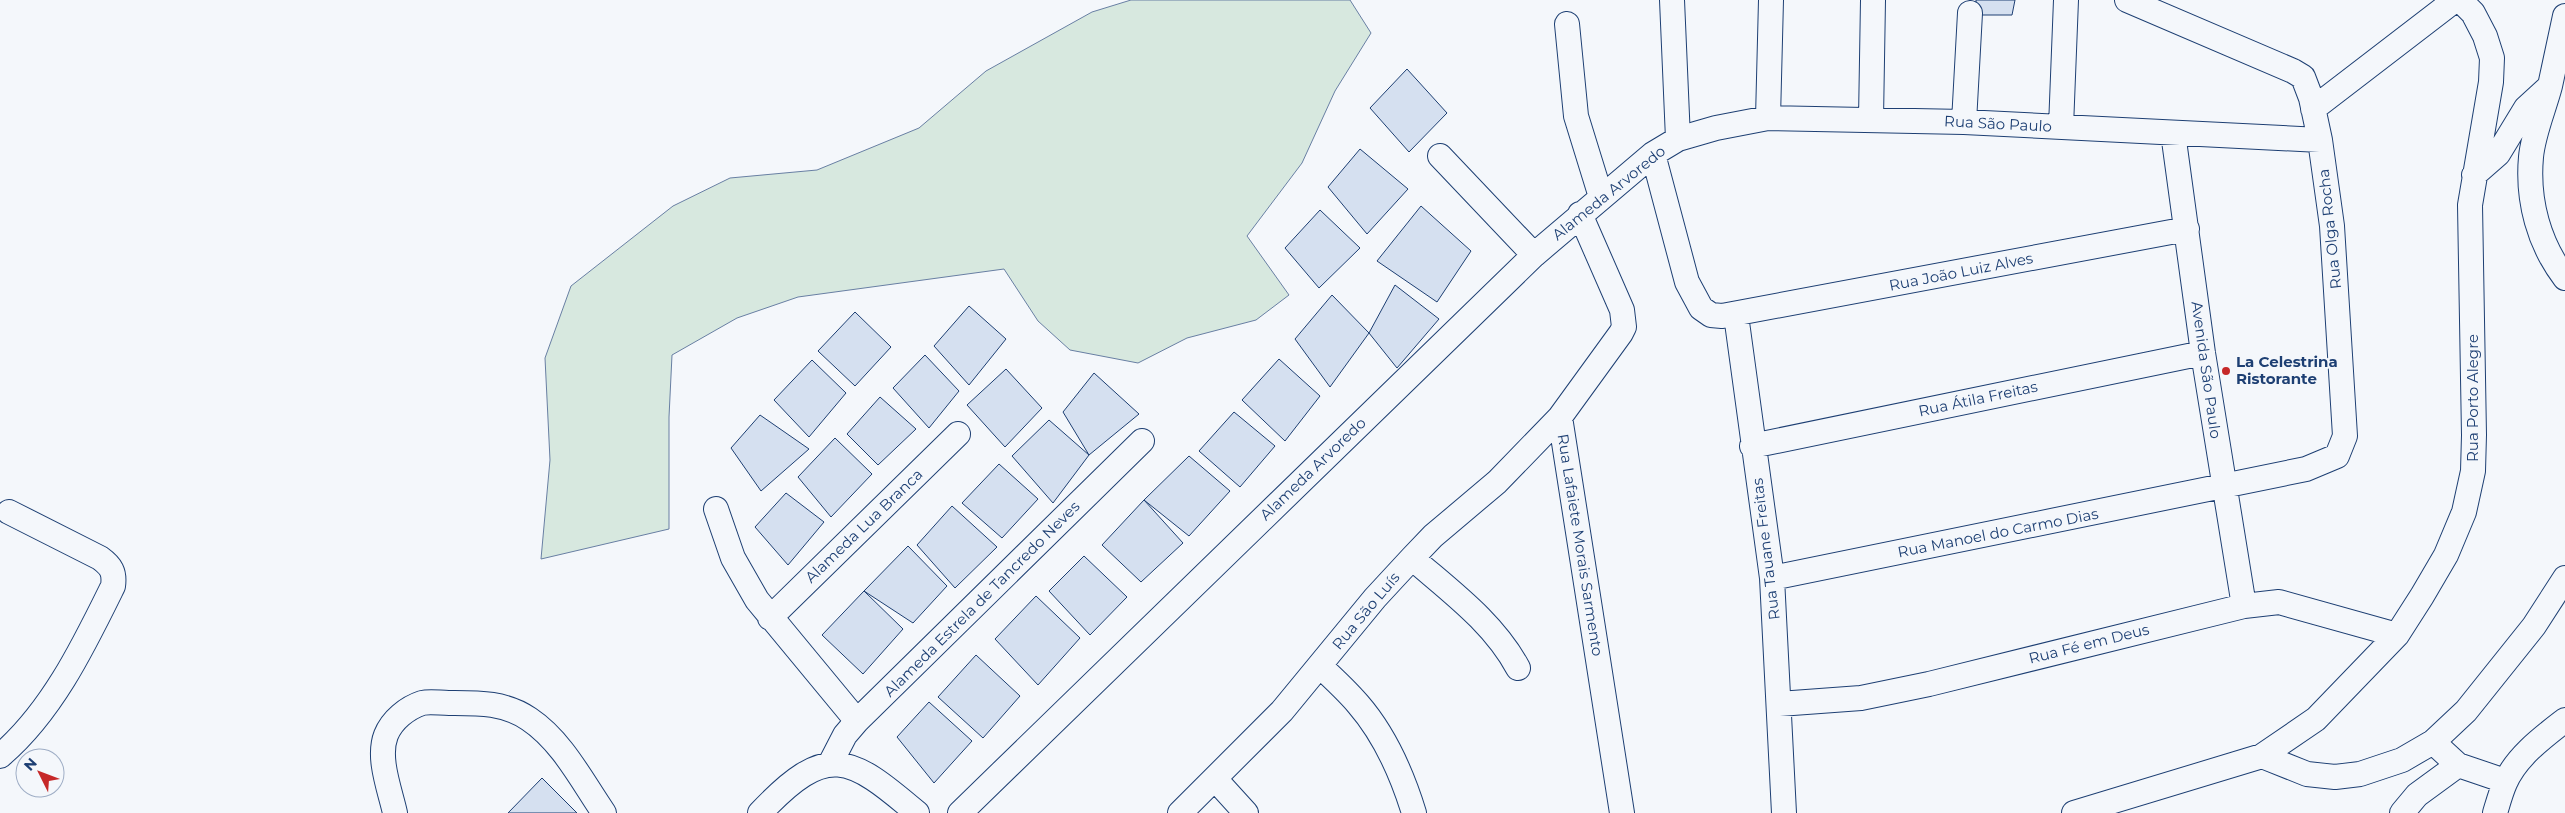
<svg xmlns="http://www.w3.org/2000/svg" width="2565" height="813" font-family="Montserrat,sans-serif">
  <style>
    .green { fill: #d7e8df; stroke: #687fa3 }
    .building { fill: #d5e0f0; stroke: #1d3f73 }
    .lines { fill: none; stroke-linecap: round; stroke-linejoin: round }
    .minor-casing { stroke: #1d3f73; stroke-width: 26 }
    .minor { stroke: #f4f7fb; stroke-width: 24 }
    .poi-dot { fill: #c62828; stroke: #f4f7fb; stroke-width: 2 }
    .labels { text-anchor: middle; stroke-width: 4; stroke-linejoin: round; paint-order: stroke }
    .street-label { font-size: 15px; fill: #1d3f73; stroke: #f4f7fb }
    .poi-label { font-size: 15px; font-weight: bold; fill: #1d3f73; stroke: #f4f7fb; text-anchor: start }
  </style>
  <rect width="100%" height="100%" fill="#f4f7fb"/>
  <path class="green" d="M1131 0H1350L1371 33 1335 91 1302 163 1247 236 1289 295 1256 320 1187 338 1138 363 1070 350 1038 321 1004 269 798 297 737 318 672 355 669 417V529L541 559 550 460 545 358 571 286 673 206 730 178 817 170 919 128 986 71 1092 12Z"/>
  <path class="building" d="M1976 0H2015L2012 15H1976Z
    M1407 69 1447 113 1409 152 1370 108Z
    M1360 149 1408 189 1367 234 1328 187Z
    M1421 206 1471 251 1437 302 1377 261Z
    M1320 210 1360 248 1319 288 1285 248Z
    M1395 285 1439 319 1397 368 1369 333Z
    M1332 295 1369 333 1330 387 1295 339Z
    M969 306 1006 339 969 385 934 346Z
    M855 312 891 347 855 386 818 351Z
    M925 355 959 391 929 428 893 388Z
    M1279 359 1320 396 1285 441 1242 400Z
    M812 360 846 393 809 437 774 400Z
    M1006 369 1042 408 1005 447 967 405Z
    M1094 373 1139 414 1089 455 1063 412Z
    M880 397 916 429 878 465 847 434Z
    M1234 412 1275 446 1240 487 1199 451Z
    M760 415 809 449 761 491 731 448Z
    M1049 420 1089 455 1053 503 1012 456Z
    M835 438 872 474 831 517 798 477Z
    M1189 456 1230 491 1189 536 1144 500Z
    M999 464 1038 499 1002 538 962 503Z
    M786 493 824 522 788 565 755 527Z
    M1144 500 1183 543 1141 582 1102 545Z
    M952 506 997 547 955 588 917 545Z
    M908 546 947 586 913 623 864 591Z
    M1084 556 1127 597 1090 635 1049 591Z
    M864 591 903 629 863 674 822 635Z
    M1036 596 1080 638 1038 685 995 639Z
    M976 655 1020 696 983 738 938 697Z
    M929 702 972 741 934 783 897 737Z
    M542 778 577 813H508Z"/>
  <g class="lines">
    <g class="minor-casing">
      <path id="minor" d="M1672 0 1678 139
        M1567 24 1576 116 1601 197
        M2550 86C2544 109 2533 134 2531 157 2527 201 2539 244 2565 278
        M2313 109 2455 0
        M1768 118 1771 0
        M1871 119 1873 0
        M1964 122 1970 13
        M2061 127 2066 0
        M2173 133 2203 353 2244 606
        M1653 154 1687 282 1701 308 1711 315 1722 316 2187 229
        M1440 156 1534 255
        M2474 175 2498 154 2526 108 2550 86 2565 16
        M1580 214 1622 310 1624 327 1621 333 1560 417 1622 813
        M1736 315 1772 578 1784 813
        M1752 446 2203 353
        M716 509 733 558 757 600 857 721
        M1412 558C1451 592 1493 622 1518 668
        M1772 578 2306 469 2337 456 2345 436 2332 226 2320 140 2311 98 2303 77 2293 71 2127 0
        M770 618 958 434
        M1320 666C1333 678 1347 691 1358 704 1385 735 1402 774 1414 813
        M1779 704 1861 698 1929 684 2244 606 2279 602 2397 635
        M2433 742 2458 765 2505 781
        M0 756C52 712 84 645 113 586 115 572 111 566 100 558L9 512
        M2262 756 2316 719 2397 635 2422 596 2446 555 2464 512 2473 471 2474 435 2470 205 2491 82 2492 58 2485 36 2473 13 2460 0
        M830 764 845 735 857 721 1142 441
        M1216 780 1246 813
        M395 813C390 790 377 758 386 735 392 720 407 708 422 703 430 701 440 703 449 703 477 703 504 702 529 719 562 741 582 781 604 813
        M760 813C827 742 849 755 917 813
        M960 813 1534 255 1653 154 1678 139 1716 128 1768 118 1964 122 2320 140
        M1180 813 1282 711 1375 598 1412 558 1433 536 1497 482 1560 417
        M2074 813 2262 756 2307 774 2335 777 2360 774 2402 760 2433 742 2466 711 2534 626 2565 578
        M2402 813 2417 795 2458 765
        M2495 813C2498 803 2501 792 2505 783 2516 757 2543 737 2565 720"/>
    </g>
    <use href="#minor" class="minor"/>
  </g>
  <circle class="poi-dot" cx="2226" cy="371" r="5"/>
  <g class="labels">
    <g class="street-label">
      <text transform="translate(1998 124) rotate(3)" y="5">Rua São Paulo</text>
      <text transform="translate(1609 193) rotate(-39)" y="5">Alameda Arvoredo</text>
      <text transform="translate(2330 229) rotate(-96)" y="5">Rua Olga Rocha</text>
      <text transform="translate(1961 272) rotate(-11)" y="5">Rua João Luiz Alves</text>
      <text transform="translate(2206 370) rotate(82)" y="5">Avenida São Paulo</text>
      <text transform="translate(2473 398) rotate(-90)" y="5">Rua Porto Alegre</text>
      <text transform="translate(1978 399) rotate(-12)" y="5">Rua Átila Freitas</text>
      <text transform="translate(1313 469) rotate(-44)" y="5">Alameda Arvoredo</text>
      <text transform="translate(864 526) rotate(-44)" y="5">Alameda Lua Branca</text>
      <text transform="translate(1998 533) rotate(-11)" y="5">Rua Manoel do Carmo Dias</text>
      <text transform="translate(1580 545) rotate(81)" y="5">Rua Lafaiete Morais Sarmento</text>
      <text transform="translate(1766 549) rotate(-97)" y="5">Rua Tauane Freitas</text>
      <text transform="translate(982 599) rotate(-45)" y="5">Alameda Estrela de Tancredo Neves</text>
      <text transform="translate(1366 611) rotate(-50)" y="5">Rua São Luís</text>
      <text transform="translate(2089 644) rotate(-14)" y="5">Rua Fé em Deus</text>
    </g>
    <g class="poi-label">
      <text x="2236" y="367">La Celestrina<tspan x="2236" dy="17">Ristorante</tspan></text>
    </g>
  </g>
  <g transform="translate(40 773) rotate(312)"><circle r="24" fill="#f4f7fb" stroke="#9eadc5"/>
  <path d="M0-4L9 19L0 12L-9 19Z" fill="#c62828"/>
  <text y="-8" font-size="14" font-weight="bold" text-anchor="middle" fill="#1d3f73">N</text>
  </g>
</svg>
